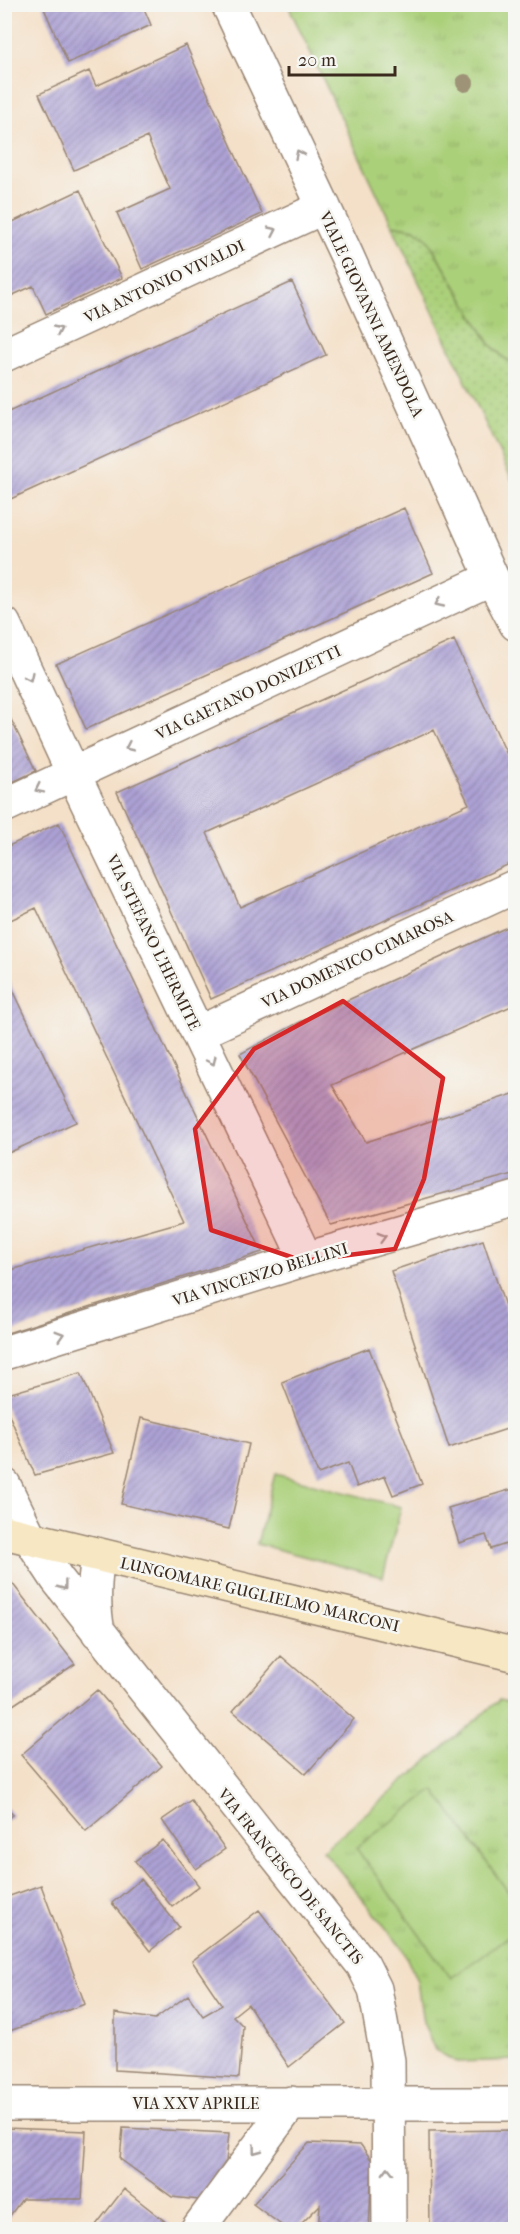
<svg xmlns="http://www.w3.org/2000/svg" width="520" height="2234" font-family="'IM FELL French Canon',serif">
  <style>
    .grass { fill: url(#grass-dots); stroke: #737d4c; stroke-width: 1.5 }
    .park { fill: url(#park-tufts); stroke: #737d4c; stroke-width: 1.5 }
    .garden { fill: #abd07a; stroke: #737d4c; stroke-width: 1.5 }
    .building { fill: url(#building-hatch); fill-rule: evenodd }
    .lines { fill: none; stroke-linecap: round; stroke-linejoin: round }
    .street-casing { stroke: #988573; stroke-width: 36 }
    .secondary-casing { stroke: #988573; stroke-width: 36 }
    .street { stroke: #fff; stroke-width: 33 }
    .secondary { stroke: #f7e8c3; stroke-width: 33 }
    .tree { fill: #9e9377 }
    .oneway { stroke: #a79f9a }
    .marked { fill: #d62828; fill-opacity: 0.2; stroke: #d62828; stroke-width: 4.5; stroke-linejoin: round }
    .labels { text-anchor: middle; stroke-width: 5; stroke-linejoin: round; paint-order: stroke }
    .street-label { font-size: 16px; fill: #3b2a1e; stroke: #f6f6f2 }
  </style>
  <defs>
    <pattern id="grass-dots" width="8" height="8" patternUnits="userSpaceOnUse" patternTransform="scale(1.5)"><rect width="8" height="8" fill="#abd07a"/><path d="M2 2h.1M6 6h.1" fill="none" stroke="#94b369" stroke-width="1.8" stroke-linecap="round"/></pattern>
    <pattern id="park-tufts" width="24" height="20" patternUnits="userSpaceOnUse" patternTransform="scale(1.5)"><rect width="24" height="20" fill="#abd07a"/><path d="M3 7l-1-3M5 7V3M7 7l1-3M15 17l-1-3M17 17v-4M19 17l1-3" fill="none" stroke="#94b369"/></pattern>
    <pattern id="building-hatch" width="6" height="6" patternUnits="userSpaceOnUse" patternTransform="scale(1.5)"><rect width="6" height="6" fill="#ada2d5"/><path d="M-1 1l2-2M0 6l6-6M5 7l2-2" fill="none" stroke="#8e84ac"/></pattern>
  </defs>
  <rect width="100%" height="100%" fill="#f6f6f2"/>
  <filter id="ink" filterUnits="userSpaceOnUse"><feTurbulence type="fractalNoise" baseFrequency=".0167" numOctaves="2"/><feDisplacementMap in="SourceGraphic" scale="12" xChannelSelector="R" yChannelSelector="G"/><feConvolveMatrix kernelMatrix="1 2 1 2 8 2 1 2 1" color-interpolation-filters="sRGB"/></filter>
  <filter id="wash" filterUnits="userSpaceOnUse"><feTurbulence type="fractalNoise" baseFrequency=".008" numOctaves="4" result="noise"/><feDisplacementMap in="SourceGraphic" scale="24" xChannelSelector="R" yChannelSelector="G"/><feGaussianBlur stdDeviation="1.35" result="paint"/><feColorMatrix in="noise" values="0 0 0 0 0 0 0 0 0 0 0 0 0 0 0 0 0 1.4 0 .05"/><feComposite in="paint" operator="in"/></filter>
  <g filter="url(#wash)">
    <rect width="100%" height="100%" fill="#f4e0c8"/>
    <path class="grass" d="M392 225 415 229 427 238 490 344 504 358 515 363V486Z"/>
    <path class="park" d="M288 5H515V363L504 358 490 344 427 238 415 229 392 225Z
      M499 1700 515 1704V2060L456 2062 435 2050 423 2022 417 1981 402 1948 323 1850Z"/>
    <path class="garden" d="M275 1474 401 1507 383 1577 257 1544Z
      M434 1790 515 1901V1932L451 1978 356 1848Z"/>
    <g id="blocks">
      <path class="building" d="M42 4H142L151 25 68 63Z
        M186 45 262 214 142 269 117 213 170 189 147 137 74 170 39 94 89 71 96 86Z
        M80 190 122 278 46 314 33 286 4 299V226Z
        M292 282 326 355 4 502V414Z
        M404 508 433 573 86 729 56 664Z
        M454 640 516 774V861L211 999 117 792ZM434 730 469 804 240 907 207 833Z
        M4 705 36 771 4 786Z
        M59 823 262 1252 4 1334V1272L184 1221 36 908 4 923V848Z
        M516 923V1004L332 1085 366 1142 516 1093V1173L331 1225 240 1054 298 1023Z
        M4 971 76 1122 4 1155Z
        M483 1240 516 1339V1426L449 1448 391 1271Z
        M369 1348 422 1484 393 1495 385 1476 357 1487 348 1463 318 1474 282 1382Z
        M81 1373 114 1453 35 1475 4 1403V1395Z
        M141 1418 249 1444 229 1529 121 1504Z
        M516 1488V1554L512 1555 509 1543 491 1549 486 1535 459 1543 448 1508Z
        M4 1582 12 1583 75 1664 4 1711Z
        M281 1656 354 1719 306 1774 233 1711Z
        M97 1690 162 1766 86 1831 21 1755Z
        M191 1800 225 1849 196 1869 162 1820Z
        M4 1805 13 1815 4 1822Z
        M163 1840 199 1886 172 1907 135 1861Z
        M141 1879 179 1927 150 1951 112 1903Z
        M41 1885 85 2004 4 2033V1898Z
        M259 1910 345 2023 289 2067 248 2004 233 2016 243 2026 239 2078 115 2070V2013L155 2019 188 1995 203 2016 222 2005 192 1961Z
        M4 2128 86 2131 82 2199H22L4 2224Z
        M123 2128 229 2133 226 2161 199 2200 172 2197 120 2159Z
        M516 2130V2230H430L429 2131Z
        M309 2143 361 2145 372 2161 369 2230H318L320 2205 295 2230H288L253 2204Z
        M124 2189 176 2230H92Z"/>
    </g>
  </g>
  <g filter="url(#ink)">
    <use href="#blocks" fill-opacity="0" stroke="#988573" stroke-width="1.5"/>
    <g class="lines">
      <g class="street-casing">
        <path id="street" d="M228 4 346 254 492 578 516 624
          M4 355 324 207
          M4 624 73 773 306 1259
          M4 806 492 578
          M198 1033 516 886
          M4 1353 306 1259 516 1198
          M4 1485 30 1538 57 1579 363 1965 375 1989 388 2061 389 2230
          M98 1632C93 1604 94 1584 98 1555
          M4 2104H516
          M197 2230 291 2103"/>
      </g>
      <g class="secondary-casing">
        <path id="secondary" d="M4 1532 516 1655"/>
      </g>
      <use href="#street" class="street"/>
      <use href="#secondary" class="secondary"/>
    </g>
    <circle class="tree" cx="465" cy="83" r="9"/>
    <defs><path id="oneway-chevron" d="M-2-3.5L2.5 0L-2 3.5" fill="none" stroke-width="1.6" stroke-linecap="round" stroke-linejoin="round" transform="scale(1.5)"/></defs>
    <g class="oneway">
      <use href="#oneway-chevron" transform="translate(299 154) rotate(-115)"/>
      <use href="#oneway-chevron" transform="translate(273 231) rotate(-25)"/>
      <use href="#oneway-chevron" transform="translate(58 330) rotate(-25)"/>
      <use href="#oneway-chevron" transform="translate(439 603) rotate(155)"/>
      <use href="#oneway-chevron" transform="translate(29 677) rotate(65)"/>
      <use href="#oneway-chevron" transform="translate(129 747) rotate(155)"/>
      <use href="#oneway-chevron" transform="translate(39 789) rotate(154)"/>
      <use href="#oneway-chevron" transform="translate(212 1061) rotate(65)"/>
      <use href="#oneway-chevron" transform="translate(382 1237) rotate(-16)"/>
      <use href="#oneway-chevron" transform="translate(60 1335) rotate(-17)"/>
      <use href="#oneway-chevron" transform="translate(63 1586) rotate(53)"/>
      <use href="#oneway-chevron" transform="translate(256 2150) rotate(127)"/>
      <use href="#oneway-chevron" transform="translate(388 2171) rotate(-91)"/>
    </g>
  </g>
  <path class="marked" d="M343 1001 443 1078 424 1179 395 1249 303 1261 211 1230 195 1129 254 1049Z"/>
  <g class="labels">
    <g class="street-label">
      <text transform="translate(164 281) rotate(-25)" y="6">VIA ANTONIO VIVALDI</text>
      <text transform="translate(372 314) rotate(65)" y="6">VIALE GIOVANNI AMENDOLA</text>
      <text transform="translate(248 692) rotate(-25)" y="6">VIA GAETANO DONIZETTI</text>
      <text transform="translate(154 942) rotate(64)" y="6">VIA STEFANO L'HERMITE</text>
      <text transform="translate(357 959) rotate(-25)" y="6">VIA DOMENICO CIMAROSA</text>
      <text transform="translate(260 1274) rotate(-17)" y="6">VIA VINCENZO BELLINI</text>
      <text transform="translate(260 1594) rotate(13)" y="6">LUNGOMARE GUGLIELMO MARCONI</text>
      <text transform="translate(291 1876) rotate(51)" y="6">VIA FRANCESCO DE SANCTIS</text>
      <text x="196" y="2109">VIA XXV APRILE</text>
    </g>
  </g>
  <rect width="520" height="2234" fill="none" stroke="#f6f6f2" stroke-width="24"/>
  <path d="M289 66v9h106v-9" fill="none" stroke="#3b2a1e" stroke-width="3"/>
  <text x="298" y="66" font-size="18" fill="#3b2a1e" stroke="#f6f6f2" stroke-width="4.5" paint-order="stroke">20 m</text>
</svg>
